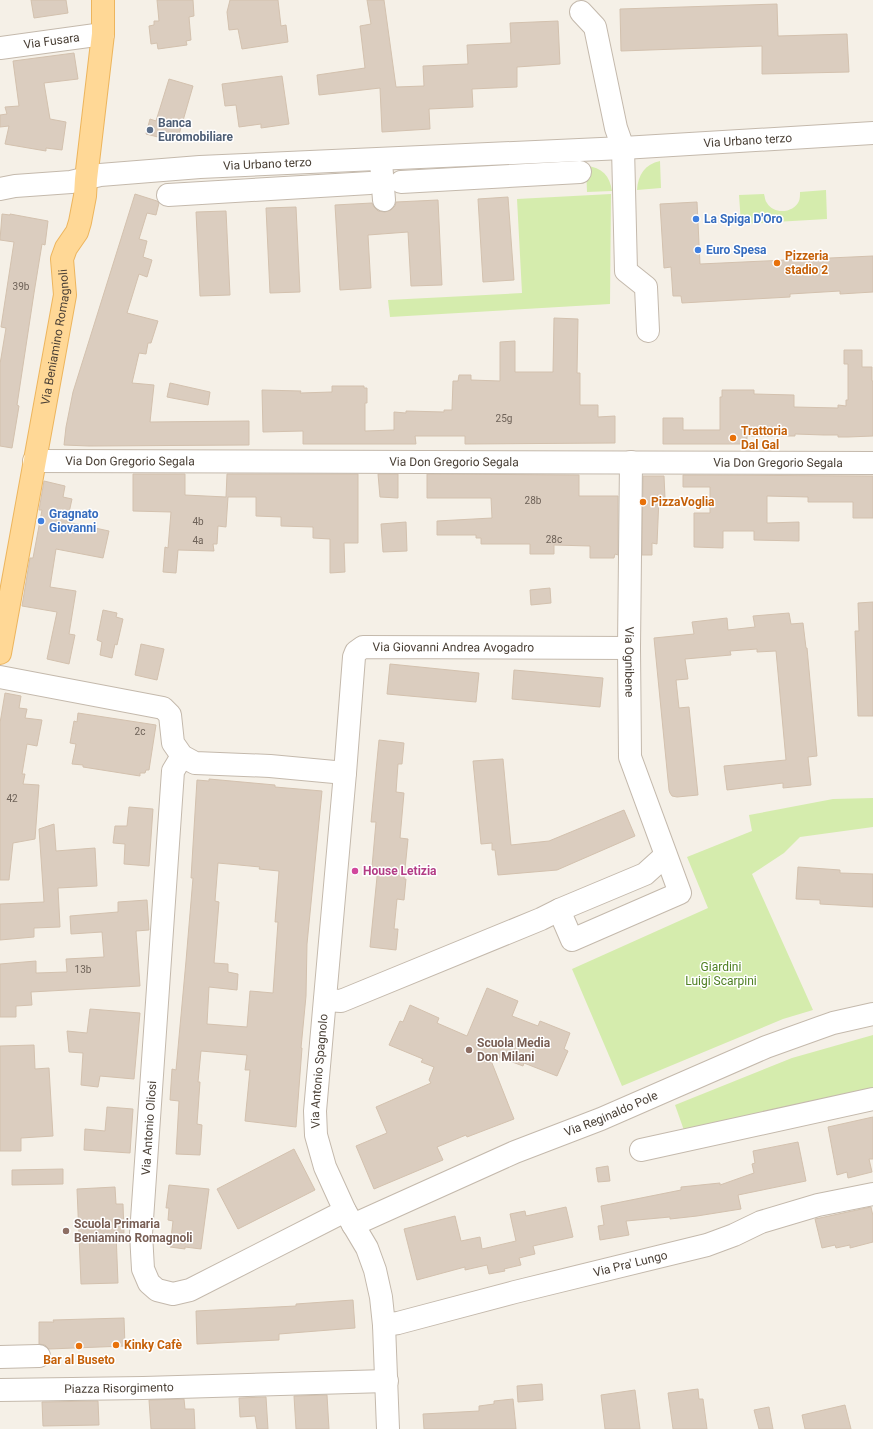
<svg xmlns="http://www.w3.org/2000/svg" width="873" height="1429" font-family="Roboto,sans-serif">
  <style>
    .green { fill: #d5ecad }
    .building { fill: #dbcdbf; stroke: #d3c1ae; fill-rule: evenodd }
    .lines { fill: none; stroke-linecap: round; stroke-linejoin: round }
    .minor-casing { stroke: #c4b9ac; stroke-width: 24 }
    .major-casing { stroke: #edb55d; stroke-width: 24 }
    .minor { stroke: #fff; stroke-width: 22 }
    .major { stroke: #ffd896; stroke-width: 22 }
    .service-dot { fill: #5c6f8a; stroke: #fff; stroke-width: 1.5 }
    .shop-dot { fill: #3f7fe0; stroke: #fff; stroke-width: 1.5 }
    .food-dot { fill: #e8710a; stroke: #fff; stroke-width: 1.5 }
    .hotel-dot { fill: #d1479c; stroke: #fff; stroke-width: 1.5 }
    .education-dot { fill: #8d6e63; stroke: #fff; stroke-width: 1.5 }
    .labels { text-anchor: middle; stroke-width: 3; stroke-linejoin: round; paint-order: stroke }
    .number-label { font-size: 10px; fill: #6e6258 }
    .street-label { font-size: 12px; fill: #493f35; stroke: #fff }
    .service-label { font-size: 12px; font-weight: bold; fill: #4e5e75; stroke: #fff; text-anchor: start }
    .shop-label { font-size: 12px; font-weight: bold; fill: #366cbe; stroke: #fff; text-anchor: start }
    .food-label { font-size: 12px; font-weight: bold; fill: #c56008; stroke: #fff; text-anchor: start }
    .hotel-label { font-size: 12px; font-weight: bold; fill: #b23c85; stroke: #fff; text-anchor: start }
    .park-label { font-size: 12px; fill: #4f8023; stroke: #fff }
    .education-label { font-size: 12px; font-weight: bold; fill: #785e54; stroke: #fff; text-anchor: start }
  </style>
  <rect width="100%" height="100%" fill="#f5f0e7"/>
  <path class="green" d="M660 161 661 188 637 190C638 175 645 164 660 161Z
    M586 166C602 167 610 176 612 191L587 192Z
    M826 190 827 219 741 224 739 195 764 194C765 197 765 201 767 203 774 215 794 213 799 201 800 199 800 194 800 192Z
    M611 194 610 304 390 317 388 300 522 293 517 199Z
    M873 798V827L800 837 784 853 752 874 813 1010 783 1019 622 1086 572 969 708 908 687 857 752 831 749 815 833 799Z
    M873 1035V1094L686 1136 675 1105 792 1058Z"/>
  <path class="building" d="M31 0H66L68 13 34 18Z
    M157 0H193L194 16 189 17 191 40 186 41 187 45 158 49 157 43 151 44 149 26 154 25V21H159Z
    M230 0H278L281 26 286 25 288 42 242 49 238 29 229 30 227 12Z
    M367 0H384L396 87 424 86 423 66 468 64 467 45 511 43 510 23 558 21 560 64 517 67V87L472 89 473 107 429 109 430 129 382 132 380 88 319 95 317 75 365 68 360 26 371 24Z
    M777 4 778 36 847 34 849 72 762 74V46L621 51 620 9Z
    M74 53 78 79 44 83 50 119 66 122 62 150 46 148V151L5 144 9 126 0 127V115L7 114 5 107 19 106 13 61Z
    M282 76 289 124 261 128V124L239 127 236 105 225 106 222 84Z
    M169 79 193 86 178 138 163 133 162 138 146 134 150 119 156 121Z
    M135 194 157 201 159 203 156 215 147 213 139 239 147 241 143 257 152 260 147 277 139 274 127 313 158 321 151 343H148L146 354 139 353 132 383 154 385 150 422 249 421V445L89 446 64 445 66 427 73 392Z
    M508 197 514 280 483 282 478 199Z
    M438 200 442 285 411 286 408 232 368 235 371 288 340 290 335 205 372 203 374 207 378 211 385 212 391 210 395 206 396 202Z
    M697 202 700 264 873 256V292L840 294V291L790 294V297L682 303 681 296H673L671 267 664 268 660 204Z
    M296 207 300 292 270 293 266 208Z
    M226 211 230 295 200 296 196 212Z
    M2 214 10 215V214L48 221 45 245 42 244 34 293 17 405 19 406 12 448 0 446V364L6 328 1 327 14 242 0 240Z
    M554 318 578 319 577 373H580V405H598V417L615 416V443L465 444V436H415L416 444H303V431L263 432 262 390 301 391 300 393 332 392V386H364V388H367V403H365V431L394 430V412L406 413V411L444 412V410H452L453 381H458L459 375H471V380L500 381V342L515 341V372H553Z
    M844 350H862V367H872V381H873V436L848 437H838V435H824L795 434V436H747V444H663V418H683V430H720V397H722V390H754V394L794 395V407L838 408V405L846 406V400H848V364H844Z
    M170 383 210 392 208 405 167 397Z
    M133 474H185V495L226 497 227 474H358V543H344L345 572 330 573V539L313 538V527L281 526V517L256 516V497H228L226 527 218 526 217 544H213L214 551 178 550 176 573 163 572 165 547 168 548 171 512 133 511Z
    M378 474H398V498L380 497Z
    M427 474 579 475V496H618V555L615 554 614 558H590V546L554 545V554H530V544H481V538H476V535H437V521L492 518 491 498H427Z
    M683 475 873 476V518H853V502H808V497L767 496V523L799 522V541L754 540V531H723V548L694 547V513H710V487H683Z
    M643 476H664L665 498H659L657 544 652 543V555H642Z
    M44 481 65 486 63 497 72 499 67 522 109 531 103 558 56 549 50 587 76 591 69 634 75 635 69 664 47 659 57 612 22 606 30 558H33L42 510H39Z
    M406 522 407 551 383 552 381 524Z
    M550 588 551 603 531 605 530 590Z
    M873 602V716H858L855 631H859L858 603Z
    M103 610 117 613 116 617 123 619 117 645 115 644 112 658 100 655 102 642 97 640Z
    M789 613 791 624 803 623 806 648H807L817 756 808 757 811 785 783 788V783L727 790 724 766 786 760 776 651 757 652V649L730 651 731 655 685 659 688 679 676 680 679 708 689 707 698 795 677 797 672 796 670 793 669 790 654 638 694 634 692 622 727 618 728 630 755 627 753 616Z
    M141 644 164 649 157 680 135 675Z
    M390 664 479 673 476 702 387 694Z
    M514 670 603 678 600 707 512 699Z
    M5 693 21 696 19 708 27 709 25 718 42 720 37 746 27 744 22 774H25L23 784 39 785 35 839 13 843 9 880H0V723Z
    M78 713 156 725 149 770H146L145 773H140V776L83 767V765L72 764 76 744 70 743 74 721 77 722Z
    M379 740 404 743 402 764H398L396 792 404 793 400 838 408 839 404 879H406L404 900 397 899 394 929H398L396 950 370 947 378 867H372L376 822H371Z
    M503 759 511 845 549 841 624 810 635 836 557 870 498 875 495 850H492V843L481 844 473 761Z
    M209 779 275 785V787L322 791 307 944 306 996 301 1048H302L296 1127 245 1121 250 1070H245L247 1055 201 1051 198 1082H200L197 1124 202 1125 200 1155 176 1154 179 1101 170 1100 172 1069 176 1070 186 961 193 878H191L197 780 209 781ZM218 863 260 867 259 869 279 871 275 922H278L273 993 250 991 247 1027 207 1024 209 987 237 990 238 974 228 972V964L214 963 219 902 215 901Z
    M129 807 153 809 149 866 124 864 125 844 113 843 115 826H127Z
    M54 824 56 851 95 848 97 886 58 888 60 927 34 928V937L0 940V904L44 902 39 829Z
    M798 867 840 870V873L873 874V907L820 904V900L796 899Z
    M147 900 149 930 136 931 140 986 31 992 32 1005 16 1006V1017H0V964L36 961V973L67 972 66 959 104 957 102 932 71 934 70 916 118 912V902Z
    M487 988 518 1001 512 1016 538 1026 540 1021 570 1033 564 1049 568 1051 557 1076 524 1063 523 1066 488 1053 514 1119 467 1137 466 1135 437 1147 443 1160 374 1189 356 1146 387 1133 376 1107 431 1083 429 1080 434 1067 421 1062 423 1059 389 1045 400 1021 403 1022 410 1005 439 1018 437 1023 467 1036Z
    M90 1009 140 1013 134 1079 100 1076 98 1087 81 1085 83 1053 69 1052 67 1031 87 1033Z
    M34 1045 35 1069 49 1068 53 1136 21 1138V1151H0V1046Z
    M107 1107 133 1109 130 1153 84 1150 85 1129 105 1131Z
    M873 1117V1159H869L872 1172 848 1178 847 1172 837 1175 828 1127Z
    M798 1142 806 1181 738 1195 741 1209 697 1216 670 1219V1217L626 1221 629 1235 600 1240 598 1226 604 1225 601 1206 681 1190V1187L720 1183V1185L754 1173 752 1164 755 1163 753 1151Z
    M294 1149 315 1190 238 1229 217 1189Z
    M608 1166 610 1181 598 1182 596 1168Z
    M63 1169V1184L12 1185V1170Z
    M169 1185 209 1189 201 1249 185 1247V1249L170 1247 173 1221 168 1220 169 1208H166Z
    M115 1187 116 1204H123L124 1233H116L118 1283 81 1284 77 1189Z
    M566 1207 573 1237 533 1246 535 1254 519 1258 521 1265 504 1269 505 1271 489 1274 487 1265 465 1270V1267L417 1280 404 1229 455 1216 461 1241 480 1237 482 1249 516 1241 510 1214 525 1211 526 1216Z
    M871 1207 873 1216V1242L850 1248V1245L836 1248 835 1245 822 1248 815 1219Z
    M353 1300 355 1328 279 1334V1340L197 1344 196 1311 296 1306V1304Z
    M124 1318 125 1346 49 1349 45 1345 39 1344V1322H54L53 1320Z
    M542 1384 543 1400 518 1402 517 1386Z
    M698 1389 699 1399H703L707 1429H673L668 1393Z
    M635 1390 640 1429H605L601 1395Z
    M327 1395 329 1429H296L294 1396Z
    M266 1397 268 1429H257L255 1416 240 1417 239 1398Z
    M184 1399 185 1409H194L195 1429H151L149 1400Z
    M513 1399 516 1429H424L423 1414 479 1411V1406L494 1404V1401Z
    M98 1401 99 1425 43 1426 42 1402Z
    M845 1405 851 1429H805L802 1415Z
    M769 1407 773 1429H759L754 1410Z"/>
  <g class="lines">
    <g class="minor-casing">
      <g id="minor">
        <path d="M581 12 595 27 616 128 623 148 626 271 646 287 648 331"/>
        <path id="s1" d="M0 48 103 34"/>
        <path d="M381 162 384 200"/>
        <path d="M401 182 580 172"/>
        <path id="s2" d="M0 189 15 186 71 182 100 175 200 167 623 148 873 133"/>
        <path d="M168 195 370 183"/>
        <path id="s3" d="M34 461 873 463"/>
        <path id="s4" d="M631 462 629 648 630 757 680 893 572 940 559 910 645 874 666 855"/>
        <path d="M0 677 163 708 170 715 173 743 182 756 195 763 270 766 345 773"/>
        <path d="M182 756 173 771 141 1234 143 1269 149 1283 157 1290 173 1294 190 1290 345 1211"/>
        <path d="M325 1000 341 1001 541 919 559 910"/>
        <path d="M641 1150 873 1099"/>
        <path id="s5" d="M353 1225 515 1152 601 1119 766 1047 833 1023 873 1014"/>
        <path id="s6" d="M384 1325 398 1323 515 1292 707 1245 734 1235 761 1222 818 1205 873 1194"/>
        <path d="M0 1357 39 1356"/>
        <path id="s7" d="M0 1390 143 1388 387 1381"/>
        <path id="s8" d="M388 1429 384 1325 381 1297 375 1270 367 1248 345 1211 325 1167 316 1135 315 1111 345 773 354 657 356 652 363 647 629 648"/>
      </g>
    </g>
    <g class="major-casing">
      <g id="major">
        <path id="s9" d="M0 653 65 295 62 259 66 248 77 232 80 222 85 196 86 179 103 34V0"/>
      </g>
    </g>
    <use href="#minor" class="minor"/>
    <use href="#major" class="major"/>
  </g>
  <circle class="service-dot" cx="150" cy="130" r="4"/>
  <g class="shop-dot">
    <circle cx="696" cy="219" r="4"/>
    <circle cx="698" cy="250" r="4"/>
    <circle cx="41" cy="521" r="4"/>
  </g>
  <g class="food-dot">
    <circle cx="777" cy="263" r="4"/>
    <circle cx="733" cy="438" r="4"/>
    <circle cx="643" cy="502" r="4"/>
    <circle cx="116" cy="1345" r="4"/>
    <circle cx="79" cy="1346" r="4"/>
  </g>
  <circle class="hotel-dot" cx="355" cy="871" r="4"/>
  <g class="education-dot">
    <circle cx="469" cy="1050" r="4"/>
    <circle cx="66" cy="1231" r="4"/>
  </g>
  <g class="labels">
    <g class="number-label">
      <text x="21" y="290">39b</text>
      <text x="504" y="422">25g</text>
      <text x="533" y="504">28b</text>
      <text x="198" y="525">4b</text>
      <text x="554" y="543">28c</text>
      <text x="198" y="544">4a</text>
      <text x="140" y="735">2c</text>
      <text x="12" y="802">42</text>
      <text x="83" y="973">13b</text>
    </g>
    <g class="street-label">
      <text dy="4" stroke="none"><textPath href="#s1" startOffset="52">Via Fusara</textPath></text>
      <text dy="4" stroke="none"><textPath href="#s2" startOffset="750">Via Urbano terzo</textPath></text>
      <text dy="4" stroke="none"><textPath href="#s2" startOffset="269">Via Urbano terzo</textPath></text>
      <text dy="4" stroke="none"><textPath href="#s9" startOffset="321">Via Beniamino Romagnoli</textPath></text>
      <text dy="4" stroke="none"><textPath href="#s3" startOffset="96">Via Don Gregorio Segala</textPath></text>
      <text dy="4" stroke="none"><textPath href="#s3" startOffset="420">Via Don Gregorio Segala</textPath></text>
      <text dy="4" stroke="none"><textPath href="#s3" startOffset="744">Via Don Gregorio Segala</textPath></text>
      <text dy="4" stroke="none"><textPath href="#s8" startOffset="892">Via Giovanni Andrea Avogadro</textPath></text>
      <text dy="4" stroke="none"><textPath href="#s4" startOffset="200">Via Ognibene</textPath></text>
      <text dy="4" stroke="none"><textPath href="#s8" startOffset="372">Via Antonio Spagnolo</textPath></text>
      <text dy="4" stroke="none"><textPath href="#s5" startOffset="281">Via Reginaldo Pole</textPath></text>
      <text transform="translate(149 1128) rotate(-86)" y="4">Via Antonio Oliosi</text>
      <text dy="4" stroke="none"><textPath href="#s6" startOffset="254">Via Pra' Lungo</textPath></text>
      <text dy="4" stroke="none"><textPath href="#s7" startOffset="119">Piazza Risorgimento</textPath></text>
    </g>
    <g class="service-label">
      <text x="158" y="127">Banca<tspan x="158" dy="14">Euromobiliare</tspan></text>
    </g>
    <g class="shop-label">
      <text x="704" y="223">La Spiga D'Oro</text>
      <text x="706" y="254">Euro Spesa</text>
      <text x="49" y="518">Gragnato<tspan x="49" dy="14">Giovanni</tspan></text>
    </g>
    <g class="food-label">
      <text x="785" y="260">Pizzeria<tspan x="785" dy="14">stadio 2</tspan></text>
      <text x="741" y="435">Trattoria<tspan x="741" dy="14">Dal Gal</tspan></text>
      <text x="651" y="506">PizzaVoglia</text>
      <text x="124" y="1349">Kinky Cafè</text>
      <text x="79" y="1364" text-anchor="middle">Bar al Buseto</text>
    </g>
    <g class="hotel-label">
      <text x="363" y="875">House Letizia</text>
    </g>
    <g class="park-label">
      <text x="721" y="971">Giardini<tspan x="721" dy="14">Luigi Scarpini</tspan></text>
    </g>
    <g class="education-label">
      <text x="477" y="1047">Scuola Media<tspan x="477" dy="14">Don Milani</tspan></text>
      <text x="74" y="1228">Scuola Primaria<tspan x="74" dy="14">Beniamino Romagnoli</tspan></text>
    </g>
  </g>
</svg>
